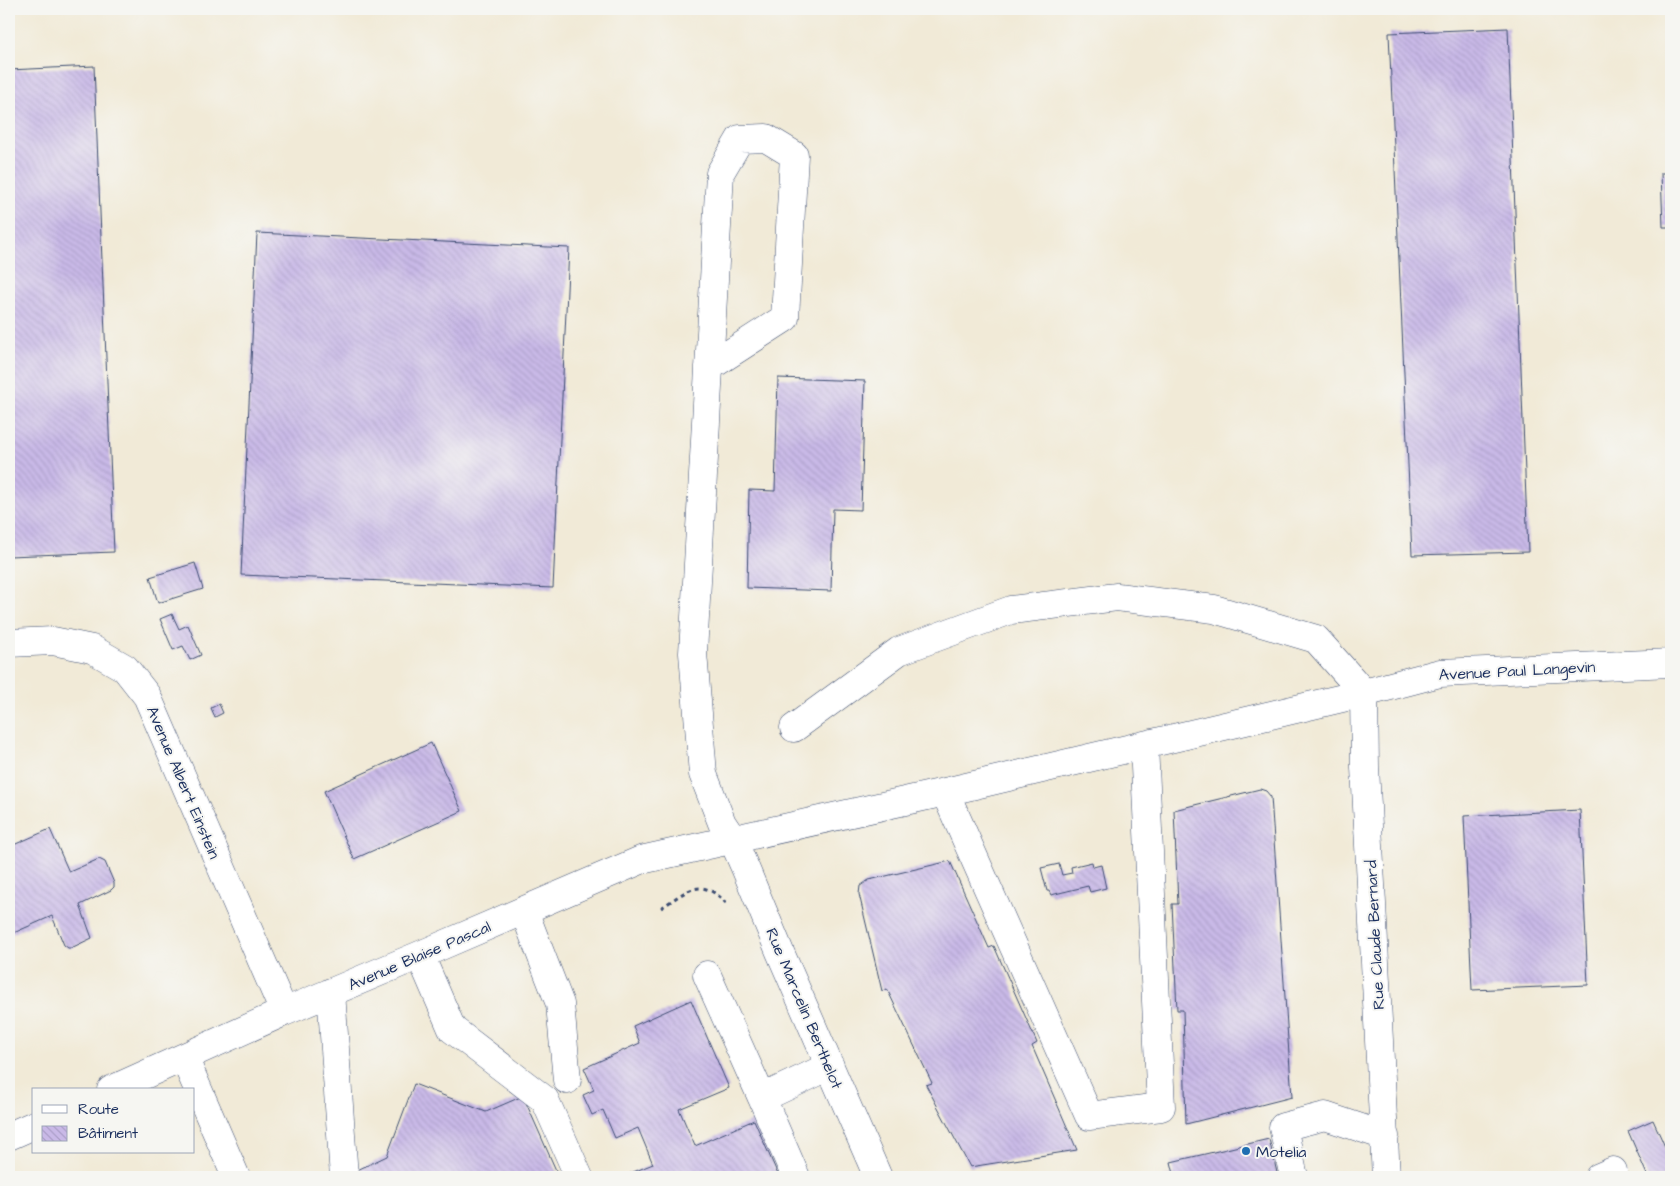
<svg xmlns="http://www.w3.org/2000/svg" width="1680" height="1186" font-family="'Architects Daughter',sans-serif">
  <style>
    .building { fill: url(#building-back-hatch) }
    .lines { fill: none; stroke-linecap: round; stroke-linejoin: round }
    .minor-casing { stroke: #3b4b70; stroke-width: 29 }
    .path { stroke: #3b4b70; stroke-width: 3; stroke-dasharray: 4 4; stroke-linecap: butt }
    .minor { stroke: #fff; stroke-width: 28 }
    .poi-dot { fill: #1f6fb2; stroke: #f6f6f2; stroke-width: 2 }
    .labels { text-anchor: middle; stroke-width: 4; stroke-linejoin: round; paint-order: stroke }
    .street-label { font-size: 16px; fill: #1b2f5e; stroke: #f6f6f2 }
    .poi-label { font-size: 16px; fill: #1b2f5e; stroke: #f6f6f2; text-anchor: start }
  </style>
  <defs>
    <pattern id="building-back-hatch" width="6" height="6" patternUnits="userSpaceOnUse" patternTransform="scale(1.25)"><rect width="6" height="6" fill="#c9b9e7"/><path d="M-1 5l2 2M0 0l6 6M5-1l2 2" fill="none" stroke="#ac9fc9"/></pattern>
  </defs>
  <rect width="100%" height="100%" fill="#f6f6f2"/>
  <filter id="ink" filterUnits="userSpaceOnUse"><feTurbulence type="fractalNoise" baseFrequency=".02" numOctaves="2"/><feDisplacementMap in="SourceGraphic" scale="10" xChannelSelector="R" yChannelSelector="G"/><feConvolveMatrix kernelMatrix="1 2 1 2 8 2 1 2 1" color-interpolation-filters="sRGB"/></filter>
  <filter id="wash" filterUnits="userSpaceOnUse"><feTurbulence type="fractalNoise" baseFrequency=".0096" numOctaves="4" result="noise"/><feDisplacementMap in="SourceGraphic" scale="20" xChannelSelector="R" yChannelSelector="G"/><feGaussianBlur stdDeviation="1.12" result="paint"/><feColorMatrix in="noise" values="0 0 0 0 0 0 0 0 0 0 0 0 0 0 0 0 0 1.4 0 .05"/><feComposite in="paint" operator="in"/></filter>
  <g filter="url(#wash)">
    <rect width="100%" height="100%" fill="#f1ead7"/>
    <g id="blocks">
      <path class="building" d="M1508 28 1528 552 1412 555 1389 33Z
        M94 66 114 552 9 556V70Z
        M1661 173H1671V227H1663Z
        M257 233 569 248 553 588 241 575Z
        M778 378 865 381 861 510 833 509 831 591 747 588 749 490 775 491Z
        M195 563 203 589 158 603 150 577Z
        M172 614 179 629 188 625 201 655 190 660 183 646 173 650 160 619Z
        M219 704 223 713 215 717 211 708Z
        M431 743 462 811 354 859 324 791Z
        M1260 789 1266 791 1271 797 1292 1097 1186 1124 1183 1010H1177L1172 904H1178L1174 810Z
        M1580 810 1588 985 1472 990 1464 816Z
        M50 829 69 872 99 859 105 862 114 883V887L111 890 80 905 92 938 71 948H68L64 945 52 916 9 935V847Z
        M950 861 989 948 994 946 1037 1043 1032 1046 1077 1150 970 1167 926 1085 932 1083 887 989 882 991 859 894 860 886 869 880Z
        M1092 862 1093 867 1101 865 1106 888 1090 892 1088 886 1051 895 1049 891H1047L1041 868 1059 864 1062 875 1072 873 1071 867Z
        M691 1000 729 1088 679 1109 695 1146 754 1120 779 1177H621L653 1164 638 1128 615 1138 603 1110 592 1115 583 1095 594 1090 584 1068 640 1043 633 1026Z
        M414 1084 486 1112 523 1096 559 1177H353L351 1173 387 1156Z
        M1653 1120 1671 1160V1177H1648L1628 1131Z
        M1269 1139 1278 1177H1163L1174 1174 1171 1162Z"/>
    </g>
  </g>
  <g filter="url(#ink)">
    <use href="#blocks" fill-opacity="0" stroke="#3b4b70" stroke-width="1"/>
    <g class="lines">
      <g class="minor-casing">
        <path id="minor" d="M709 367 785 318 794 155 766 138 740 139 720 173 693 653 703 774 722 823 732 838 746 870 780 952 878 1177
          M9 643 53 641 92 649 125 668 147 696 284 1012
          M1364 693 1365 767 1386 1177
          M794 728 899 651 1011 610 1117 597 1214 609 1316 639 1364 693
          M945 792 1089 1116 1161 1107 1144 745
          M524 911 560 1004 567 1080
          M420 955 452 1029 545 1100 579 1177
          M707 975 762 1098 830 1066
          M331 992 344 1177
          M184 1057 236 1177
          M111 1090 284 1012 420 955 641 860 945 792 1364 693 1440 673 1671 663
          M762 1098 796 1177
          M9 1136 34 1125
          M1294 1177 1283 1127 1325 1116 1385 1136
          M1599 1177 1613 1171"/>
      </g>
      <path class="path" d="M661 908C686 892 700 875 726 903"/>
      <use href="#minor" class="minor"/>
    </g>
  </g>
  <circle class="poi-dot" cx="1246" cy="1151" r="5"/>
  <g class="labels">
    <g class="street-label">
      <text transform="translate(1517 670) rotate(-3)" y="6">Avenue Paul Langevin</text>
      <text transform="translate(184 782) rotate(67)" y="6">Avenue Albert Einstein</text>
      <text transform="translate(1374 935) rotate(-93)" y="6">Rue Claude Bernard</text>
      <text transform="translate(419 955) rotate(-23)" y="6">Avenue Blaise Pascal</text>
      <text transform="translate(805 1008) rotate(67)" y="6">Rue Marcelin Berthelot</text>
    </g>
    <g class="poi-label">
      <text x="1256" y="1157">Motelia</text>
    </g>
  </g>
  <rect width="1680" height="1186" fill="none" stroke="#f6f6f2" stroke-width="30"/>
  <rect x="32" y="1088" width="162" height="65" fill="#f6f6f2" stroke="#9ea6b7"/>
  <rect x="42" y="1105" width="25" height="8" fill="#ffffff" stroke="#9ea6b7"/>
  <text x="78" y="1114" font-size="15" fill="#1b2f5e">Route</text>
  <rect x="42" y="1126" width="25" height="15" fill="url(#building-back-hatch)" stroke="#9ea6b7"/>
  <text x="78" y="1138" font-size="15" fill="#1b2f5e">Bâtiment</text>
</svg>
